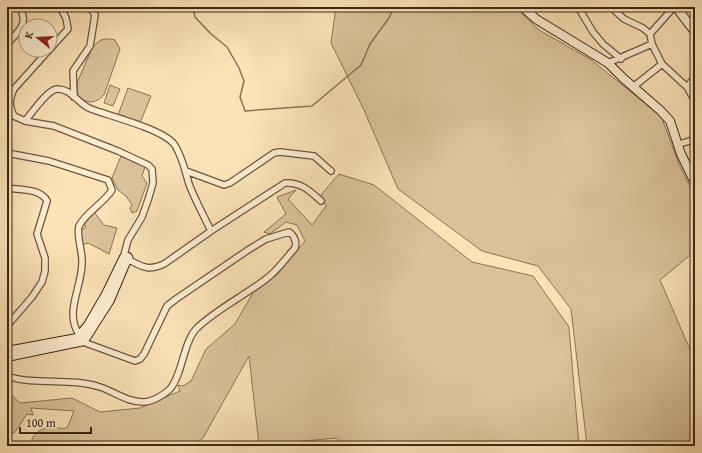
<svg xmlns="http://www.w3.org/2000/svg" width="702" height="453" font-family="'Gentium Book Plus',serif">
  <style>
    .green { fill: #dbc29b; stroke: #8c7458 }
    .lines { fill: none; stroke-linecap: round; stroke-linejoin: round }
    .stream { stroke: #887155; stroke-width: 1.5 }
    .street-casing { stroke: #6c563e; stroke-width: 8 }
    .secondary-casing { stroke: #3d2715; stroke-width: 10 }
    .street { stroke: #fcecd0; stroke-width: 5.5 }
    .secondary { stroke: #fcecd0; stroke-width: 8 }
  </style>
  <rect width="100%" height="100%" fill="#fbe2b7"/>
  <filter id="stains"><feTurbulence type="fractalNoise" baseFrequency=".005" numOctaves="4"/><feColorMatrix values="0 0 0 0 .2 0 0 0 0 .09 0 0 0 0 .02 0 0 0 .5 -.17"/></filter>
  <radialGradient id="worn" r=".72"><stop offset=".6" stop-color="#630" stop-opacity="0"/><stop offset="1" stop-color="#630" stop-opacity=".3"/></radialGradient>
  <path class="green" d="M336 7H515L539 30 590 59 661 116 679 164 695 197V251L660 280 695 361V438L693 446H587L571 309 538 266 482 251 398 189 364 110 331 43Z
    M105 39H110L115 40 120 49 104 95C95 104 87 104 78 96L77 83 93 46 101 40Z
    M110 85 120 89 113 106 104 103Z
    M128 88 151 96 140 123 118 115Z
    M121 156 145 167 142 176 147 183 137 211 132 213 130 208 132 205 126 196 118 190 112 178Z
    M339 174 374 185 472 262 533 276 569 327 579 446H343L337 438 259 445 249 356 203 438 192 446H50L48 444 46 446H30C33 428 49 425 64 429L68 426 74 411 31 408 33 415 27 414 15 432 7 435V391L20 403 72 398 100 412 140 408 180 391 178 385 183 386 191 381 206 349 235 324 254 291 277 275 305 241 297 225 286 222 270 234 264 232 286 214 277 197 296 190 288 199 312 225 326 206 321 195Z
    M94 212 104 225 117 228 109 254 88 243 82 245 80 231 86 227 83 222Z"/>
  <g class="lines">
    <path class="stream" d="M193 7 195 17 210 33 227 47 239 68 244 81 240 97 245 111 312 106 361 65 370 44 389 18 394 7"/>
    <g class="street-casing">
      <path id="street" d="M578 7 593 32 603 44 621 59
        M611 7 624 19 643 28 650 34 652 44 662 64 687 87 695 101
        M650 34 674 7
        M7 44C18 32 30 23 19 7
        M50 49 68 29 66 18 60 7
        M49 50 14 89C9 99 9 106 14 116L25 121 54 126 118 151 148 165 152 169 153 183 149 197 142 217 128 240 123 259
        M608 63 652 44
        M633 87 662 64
        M687 87 695 77
        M74 97 73 71 90 46 95 15 90 7
        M25 121C32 113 47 90 57 89 71 88 79 105 91 109 110 116 162 129 174 144 182 155 185 171 189 184 195 200 204 216 211 231
        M677 145 695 139
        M7 153 49 161 108 180 112 190C104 203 85 213 79 226 76 235 83 253 82 263 82 287 64 313 79 334
        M186 171 224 185 230 183 274 153 280 152 314 156 331 171
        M7 188C19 190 41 188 47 201L37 234 45 258V271L42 282 32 297 7 326
        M129 260C143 267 148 271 164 264L211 231 285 183C301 182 310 191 321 201
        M7 376C37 386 70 377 100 387 115 392 127 402 143 402 152 402 164 395 170 389 183 374 183 342 197 328 217 309 244 296 266 279 277 271 286 258 295 248 297 242 294 235 289 232L266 239 248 250 176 299 167 306 144 354 140 359 135 361 83 342"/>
    </g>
    <g class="secondary-casing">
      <path id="secondary" d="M524 7 527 11 536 19 608 63 623 78 661 111 670 121 681 154 695 183
        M676 7 695 32
        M7 351 77 338 88 325 106 294 124 257H128L129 260 126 262 110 300 84 341 7 357"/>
    </g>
    <use href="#street" class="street"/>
    <use href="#secondary" class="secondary"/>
  </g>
  <rect width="702" height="453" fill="none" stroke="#fbe2b7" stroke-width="24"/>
  <rect x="8" y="8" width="686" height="437" fill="none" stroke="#3d2715" stroke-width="2"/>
  <rect x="12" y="12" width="678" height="429" fill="none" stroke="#3d2715"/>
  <g transform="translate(38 38) rotate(288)"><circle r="19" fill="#fcecd0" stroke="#b09d85"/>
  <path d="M0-3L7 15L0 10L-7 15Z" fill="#8f2418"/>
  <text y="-6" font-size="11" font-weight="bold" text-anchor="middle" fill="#3d2715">K</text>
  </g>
  <path d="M20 427v6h71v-6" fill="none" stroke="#3d2715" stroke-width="2"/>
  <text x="26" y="427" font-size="12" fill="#3d2715" stroke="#fcecd0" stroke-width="3" paint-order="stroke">100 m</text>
  <rect width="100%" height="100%" filter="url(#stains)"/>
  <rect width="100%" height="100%" fill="url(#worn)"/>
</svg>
